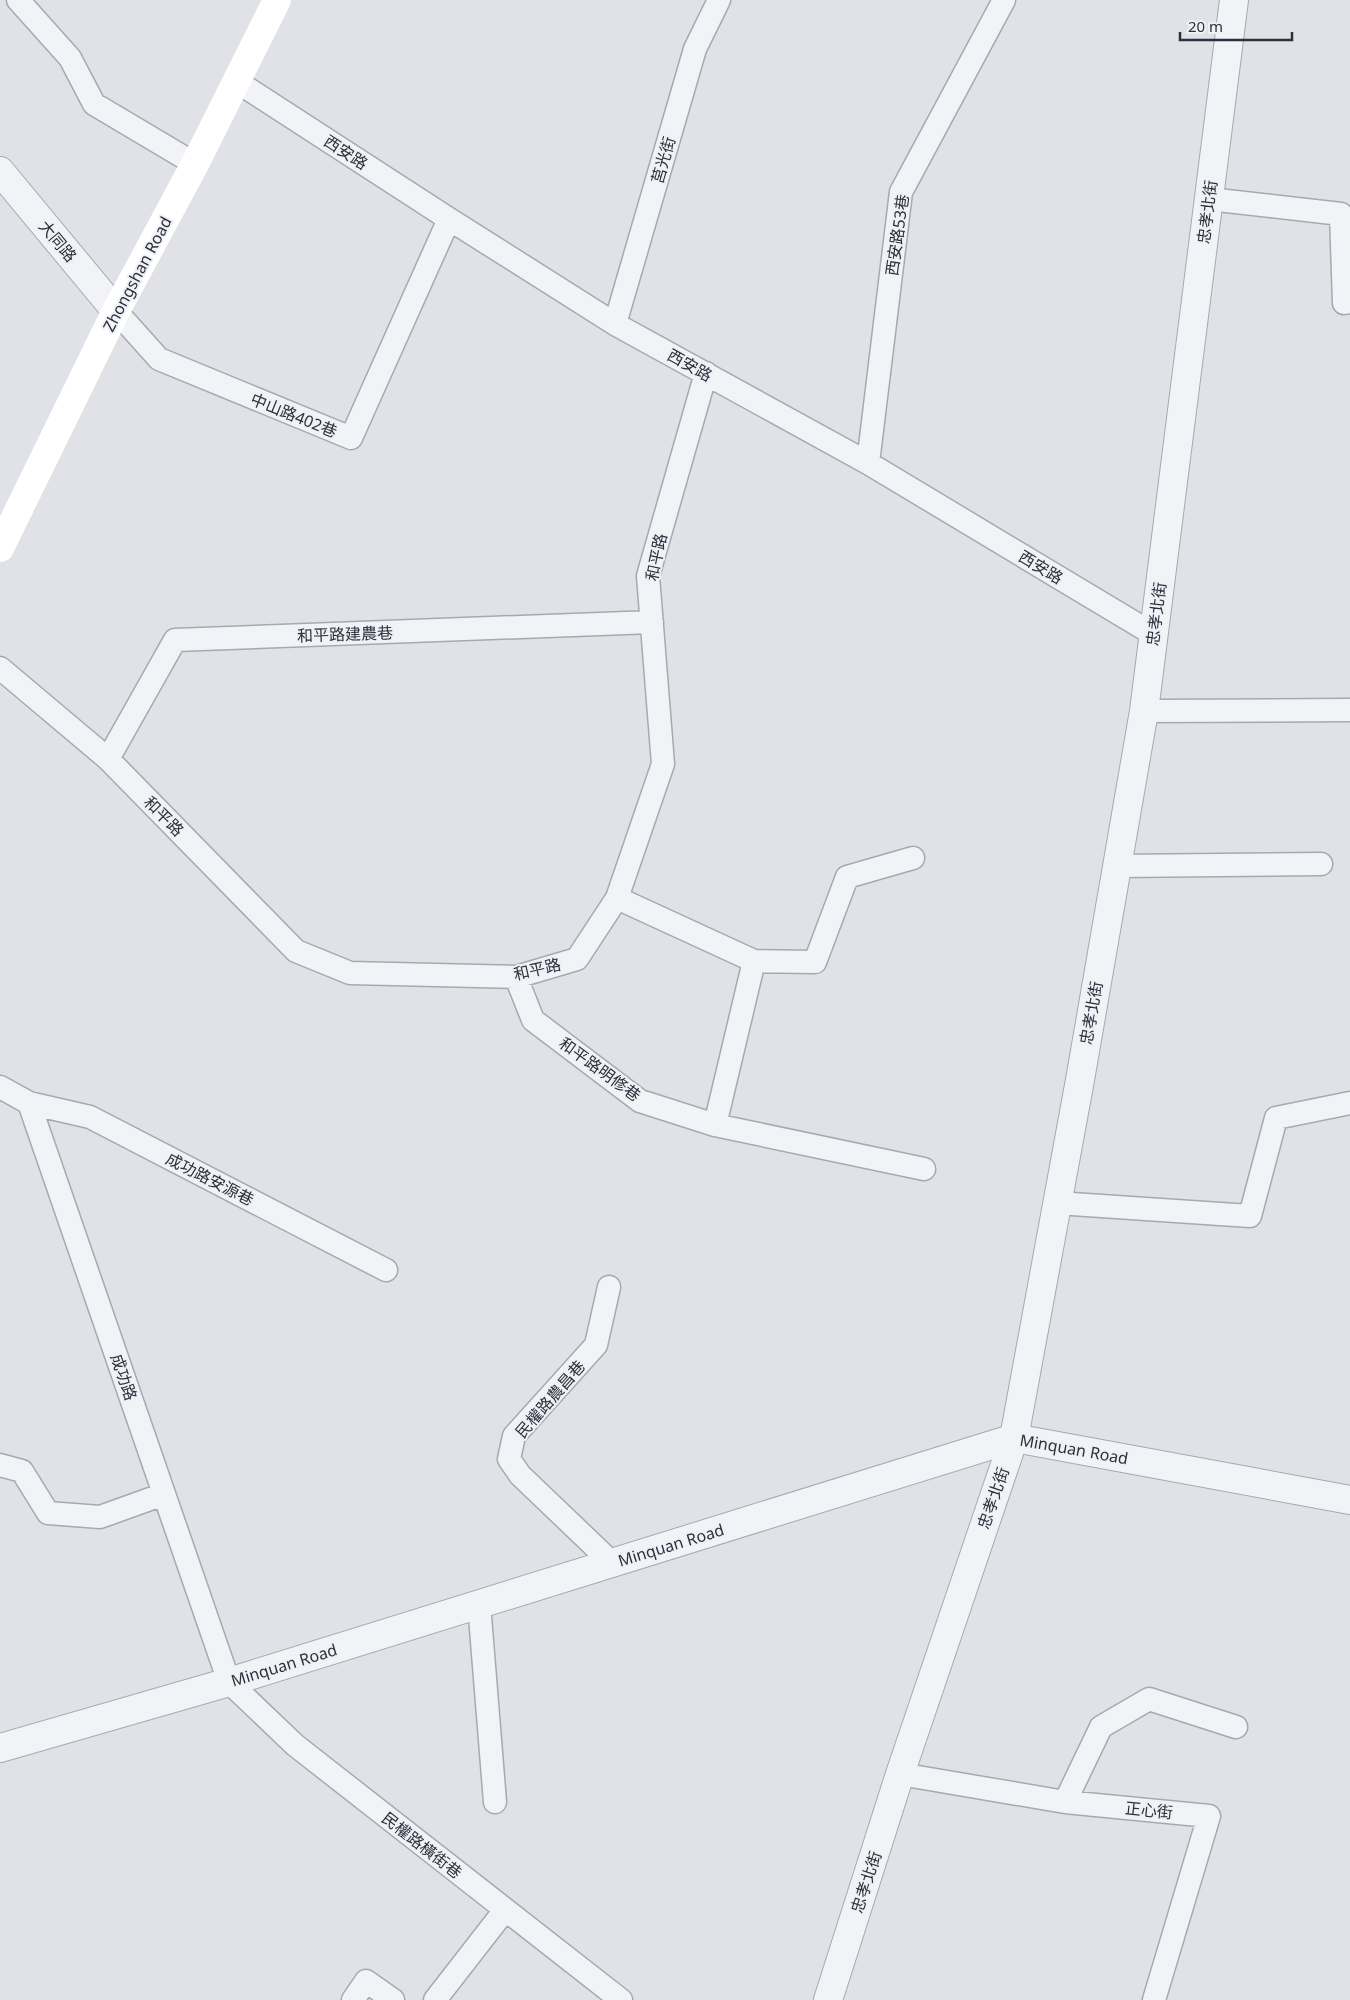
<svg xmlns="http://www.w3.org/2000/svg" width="1350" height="2000" font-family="'Noto Sans','Noto Sans TC',sans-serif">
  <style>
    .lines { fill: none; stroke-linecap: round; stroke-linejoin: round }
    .service-casing { stroke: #a6a9b1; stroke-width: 25 }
    .minor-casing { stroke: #a6a9b1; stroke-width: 30 }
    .tertiary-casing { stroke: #a6a9b1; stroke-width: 30 }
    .service { stroke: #f2f3f6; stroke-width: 22 }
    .minor { stroke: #f2f3f6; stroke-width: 28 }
    .tertiary { stroke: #f2f3f6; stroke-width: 28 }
    .secondary { stroke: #fff; stroke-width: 28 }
    .labels { text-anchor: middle; stroke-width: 4; stroke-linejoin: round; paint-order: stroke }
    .street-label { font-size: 16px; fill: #2a303d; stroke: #eff1f5 }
  </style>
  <rect width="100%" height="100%" fill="#e0e2e7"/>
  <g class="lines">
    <g class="service-casing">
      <path id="service" d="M18 0 70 58 94 104 195 164
        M236 81 449 219 615 324 868 463 1153 634
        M1209 199 1341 214 1344 303 1350 302
        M116 311 159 359 351 438 449 219
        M615 324 695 49 719 0
        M868 463 901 192 1004 0
        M0 668 108 759 296 951 350 973 516 977 577 959 617 898 663 764 648 576 706 373
        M1144 711 1350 710
        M108 759 175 640 652 622
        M1117 866 1321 864
        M617 898 754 961 715 1125
        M754 961 815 962 847 877 913 858
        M516 977 533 1020 640 1101 715 1125 924 1169
        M0 1087 29 1103 229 1682 295 1745 621 2000
        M29 1103 90 1117 386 1270
        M1057 1203 1250 1216 1276 1118 1350 1103
        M609 1287 596 1345 514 1436 509 1459 520 1475 612 1563
        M0 1465 22 1471 48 1513 100 1517 164 1494
        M479 1604 495 1802
        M900 1774 1065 1802 1209 1816 1154 2000
        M1065 1802 1101 1727 1149 1699 1236 1727
        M353 2000 366 1981 393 2000
        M435 2000 505 1910"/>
    </g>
    <g class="minor-casing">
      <path id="minor" d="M828 2000 900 1774 1014 1438 1080 1080 1144 711 1234 0"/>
    </g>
    <g class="tertiary-casing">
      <path id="tertiary" d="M0 171 116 311
        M0 1748 229 1682 1014 1438 1350 1500"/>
    </g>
    <use href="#service" class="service"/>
    <use href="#minor" class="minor"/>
    <use href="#tertiary" class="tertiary"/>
    <path class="secondary" d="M0 548 116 311 195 164 277 0"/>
  </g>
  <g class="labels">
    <g class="street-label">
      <text transform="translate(346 152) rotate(33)" y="6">西安路</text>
      <text transform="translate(663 160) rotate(-74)" y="6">莒光街</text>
      <text transform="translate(1207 212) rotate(-83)" y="6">忠孝北街</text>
      <text transform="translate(897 235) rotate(-82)" y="6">西安路53巷</text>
      <text transform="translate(58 241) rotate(50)" y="6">大同路</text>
      <text transform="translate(137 274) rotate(-62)" y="6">Zhongshan Road</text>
      <text transform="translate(690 365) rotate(29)" y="6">西安路</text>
      <text transform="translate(294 415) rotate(22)" y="6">中山路402巷</text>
      <text transform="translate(656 557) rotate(-78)" y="6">和平路</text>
      <text transform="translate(1041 567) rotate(31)" y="6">西安路</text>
      <text transform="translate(1156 614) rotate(-83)" y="6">忠孝北街</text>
      <text transform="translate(345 634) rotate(-2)" y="6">和平路建農巷</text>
      <text transform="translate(164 816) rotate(45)" y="6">和平路</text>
      <text transform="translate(537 969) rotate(-13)" y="6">和平路</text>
      <text transform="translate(1091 1013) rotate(-80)" y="6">忠孝北街</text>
      <text transform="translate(600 1069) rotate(36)" y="6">和平路明修巷</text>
      <text transform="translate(210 1179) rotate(27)" y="6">成功路安源巷</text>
      <text transform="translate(124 1377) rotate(71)" y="6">成功路</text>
      <text transform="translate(550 1399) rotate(-49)" y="6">民權路農昌巷</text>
      <text transform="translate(1074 1449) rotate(10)" y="6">Minquan Road</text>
      <text transform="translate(993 1498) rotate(-71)" y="6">忠孝北街</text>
      <text transform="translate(671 1545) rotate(-17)" y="6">Minquan Road</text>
      <text transform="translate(284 1665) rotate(-17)" y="6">Minquan Road</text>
      <text transform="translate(1149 1810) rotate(6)" y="6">正心街</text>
      <text transform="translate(422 1845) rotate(38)" y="6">民權路橫街巷</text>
      <text transform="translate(866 1882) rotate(-72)" y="6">忠孝北街</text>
    </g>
  </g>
  <path d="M1180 32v8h112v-8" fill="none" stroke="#2a303d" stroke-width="2.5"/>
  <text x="1188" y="32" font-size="15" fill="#2a303d" stroke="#eff1f5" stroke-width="4" paint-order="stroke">20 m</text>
</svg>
